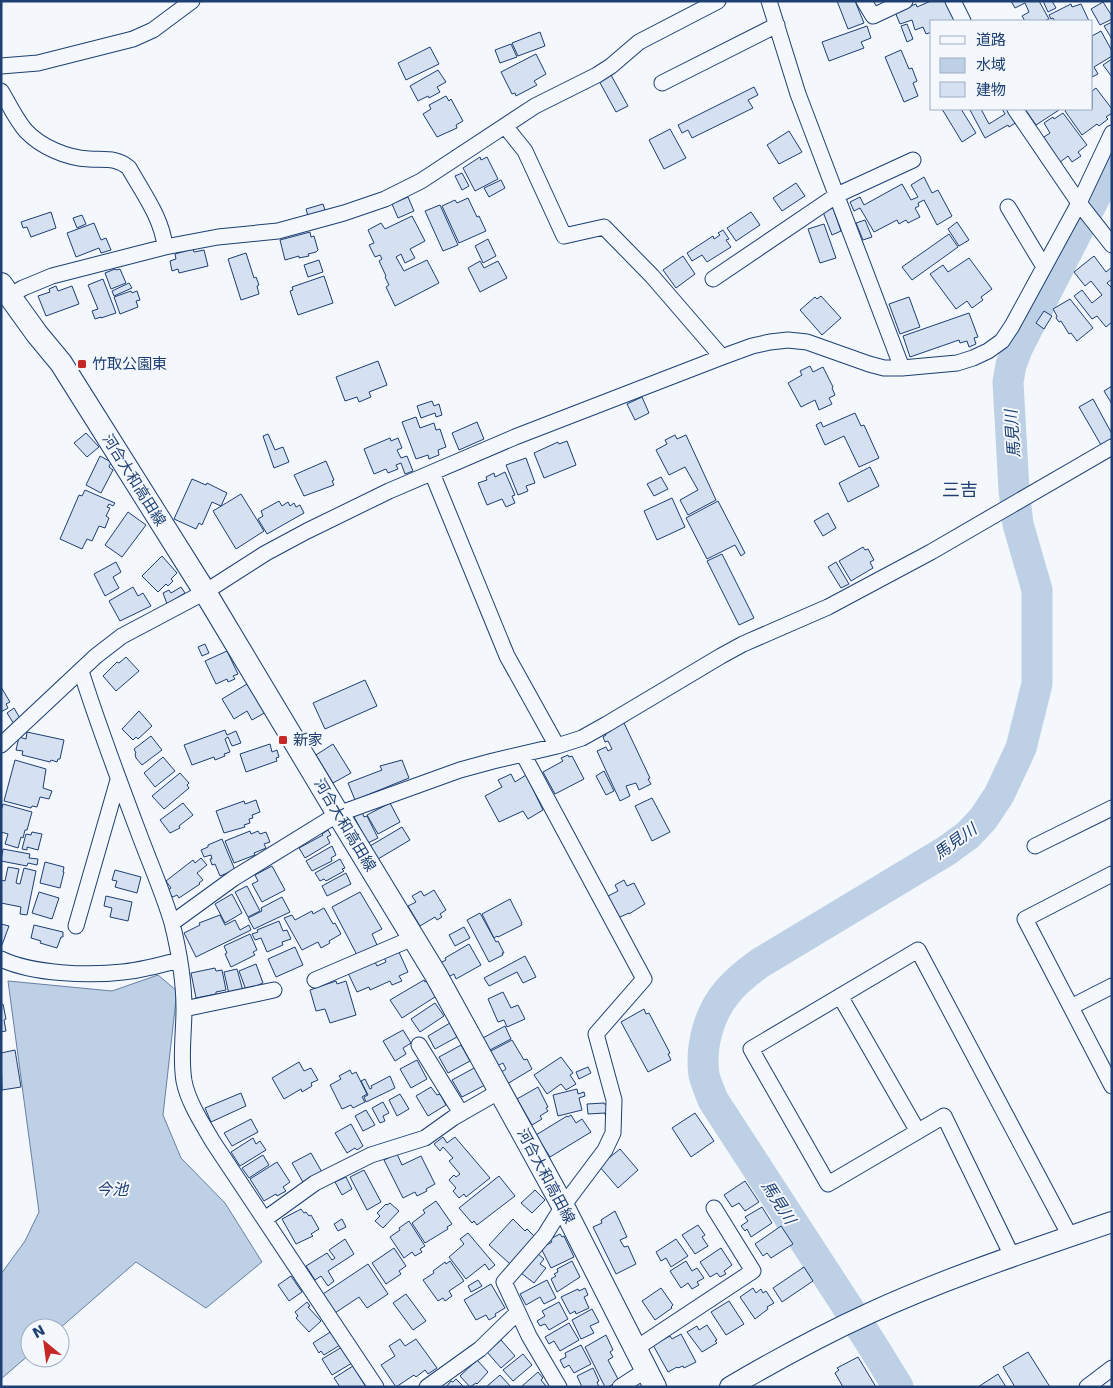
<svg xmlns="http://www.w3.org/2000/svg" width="1113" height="1388" font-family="'DejaVu Sans','Noto Sans JP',sans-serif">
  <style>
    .water { fill: #bed0e5; stroke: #687fa3 }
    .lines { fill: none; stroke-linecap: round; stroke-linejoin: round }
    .river { stroke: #bed0e5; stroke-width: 31 }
    .building { fill: #d5e0f0; stroke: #1d3f73 }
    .minor-casing { stroke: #1d3f73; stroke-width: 17 }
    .tertiary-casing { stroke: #1d3f73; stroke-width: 22 }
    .secondary-casing { stroke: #1d3f73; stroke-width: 24 }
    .minor { stroke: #f4f7fb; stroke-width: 15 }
    .tertiary { stroke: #f4f7fb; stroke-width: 20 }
    .secondary { stroke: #f4f7fb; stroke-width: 22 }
    .poi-dot { fill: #c62828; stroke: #f4f7fb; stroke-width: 2 }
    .labels { text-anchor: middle; stroke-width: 4; stroke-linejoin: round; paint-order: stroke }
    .poi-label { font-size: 15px; fill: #1d3f73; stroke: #f4f7fb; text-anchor: start }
    .street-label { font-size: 15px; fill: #1d3f73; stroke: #f4f7fb }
    .water-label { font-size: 16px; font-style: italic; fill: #1d3f73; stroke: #f4f7fb }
    .quarter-label { font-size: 18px; fill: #1d3f73; stroke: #f4f7fb }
  </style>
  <rect width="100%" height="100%" fill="#f4f7fb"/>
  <path class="water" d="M158 975 177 991 163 1115 181 1158 225 1203 262 1262 206 1308 136 1262 60 1328H30V1354L1 1379V1274L25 1241 39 1212 8 981 112 991Z"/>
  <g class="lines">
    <path class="river" d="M898 1387 869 1340 713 1100C710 1092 706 1083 704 1075 700 1046 709 1013 728 991 737 980 749 971 760 963L946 851 968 835 983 819 999 795 1021 748 1037 684V590L1018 524 1014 490 1008 382 1011 365 1017 349 1112 164"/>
  </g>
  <path class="building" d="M837 1H855L864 23 848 29Z
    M949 1 956 21H932V32L926 34 923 27 915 30 912 20 900 24 895 12 916 4 917 7 931 1Z
    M1011 1H1039L1049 19 1044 21H1025L1022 16 1029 12 1025 3 1015 8Z
    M1043 1H1052L1056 8 1048 12Z
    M1103 2 1112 16V19L1100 25 1091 9Z
    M1071 4 1072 7 1081 4 1089 21H1055L1053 18 1051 19 1049 15Z
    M1112 22V39L1104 26Z
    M907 24 913 39 907 42 901 26Z
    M867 26 871 38 861 42 864 48 829 61 822 42Z
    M1101 31 1112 51V56L1094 67 1098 74 1092 77V36Z
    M540 32 545 46 518 56 512 43Z
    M511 44 517 57 500 63 495 50Z
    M430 47 439 64 406 80 398 63Z
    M901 50 909 69 912 68 917 81 913 83 918 96 904 102 885 57Z
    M536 54 546 74 534 81 537 85 516 96 515 93 512 94 501 72Z
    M1112 59V77L1103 65Z
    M438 70 446 82 437 87 440 92 429 98 428 96 418 101 410 86Z
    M611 75 628 106 616 112 599 81Z
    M754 87 758 95 748 100 753 108 692 138 688 130 682 133 678 125Z
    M1096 88 1112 109V113L1106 117 1108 119 1099 126 1097 124 1082 135 1065 111 1067 109H1092V91Z
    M446 96 449 101 451 99 463 121 456 125 457 128 437 137 423 114 431 109 429 105Z
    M942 109H961L976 133 962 142Z
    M973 109H981L989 124 1005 114 1002 109H1009L1017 122 1009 127 1008 125 985 138 970 110Z
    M1025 109H1058L1059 110 1036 125Z
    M1063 113 1087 145 1078 152 1081 156 1072 162 1068 156 1059 163 1041 139 1050 133 1044 123 1053 117 1054 119Z
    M670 129 686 158 664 169 649 140Z
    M789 131 802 152 779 164 767 145Z
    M480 157 481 160 487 157 498 179 475 191 463 168Z
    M462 173 469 186 462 190 455 176Z
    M924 177 932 193 938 190 952 216 937 225 924 200 918 203 919 206 915 208 920 217 908 223 906 220 899 224 897 220 874 232 860 208 854 211 850 202 860 197 864 205 902 184 911 200 918 197 911 185Z
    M501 180 505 188 489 197 484 188Z
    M796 183 805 196 782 211 773 198Z
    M408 197 414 211 398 218 392 204Z
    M468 198 477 217 479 216 486 231 459 243 442 206 455 200 457 203Z
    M323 204 325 210 308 216 306 209Z
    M440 205 458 245 443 251 425 211Z
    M833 208 841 231 832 235 823 212Z
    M51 212 56 228 31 237 27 227 23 228 21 222Z
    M751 212 760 225 736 241 727 228Z
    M82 215 86 224 77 228 73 218Z
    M412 216 425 241 410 249 415 258 405 263 401 254 396 257 404 271 427 260 439 283 395 306 386 287 389 285 385 277 386 276 379 261 382 259 380 255 375 257 369 245 374 243 368 230 381 223 385 229Z
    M865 220 872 237 863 240 856 223Z
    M957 222 969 240 959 246 948 229Z
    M94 223 101 240 106 238 111 250 101 253 99 248 76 257 67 233Z
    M824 224 836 258 820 263 808 229Z
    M723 230 729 239 726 240 731 247 707 262 702 255 692 261 687 253 713 236 714 239 720 235 718 233Z
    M310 232 311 237 314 236 318 250 316 252 308 254 309 256 299 258V256L285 260 280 240Z
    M949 234 958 247 912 280 902 267Z
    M488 239 496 256 483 263 475 246Z
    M193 249 194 252 204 250 208 266 179 273 178 269 172 271 170 261 176 259 175 254Z
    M246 253 254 278 256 277 259 285 257 286 259 294 241 300 228 259Z
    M683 256 695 274 676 288 663 270Z
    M1094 256 1106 272 1112 267V279L1107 283 1112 288V322L1106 327 1097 316 1092 319 1074 296 1082 290 1092 303 1102 295 1091 281 1085 286 1074 272Z
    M969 258 992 289 981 297 983 300 972 308 967 301 956 309 930 274 943 265 948 272Z
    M319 260 323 272 308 277 304 265Z
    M480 261 484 268 498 261 507 278 480 292 468 268Z
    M115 269 116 270 120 269 126 283 111 289 105 273Z
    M324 276 333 303 298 315 290 291 293 290 292 287Z
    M103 279 116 313 101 318V317L95 319 92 311 98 309 88 285Z
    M129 283 132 288 114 296 112 291Z
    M56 286 58 291 72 286 79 304 46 316 38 296 50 292 49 289Z
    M131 291 132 293 137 291 140 300 136 301 138 307 120 314 114 297Z
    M821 296 841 318 822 335 800 310 815 297 817 299Z
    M909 297 920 327 900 334 889 304Z
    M1070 299 1093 328 1077 341 1071 333 1069 334 1061 321 1059 322 1056 318 1057 316 1053 309Z
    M1044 311 1052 316 1044 329 1036 323Z
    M969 313 978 337 974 338 976 344 969 347 967 341 960 343 959 340 910 357 903 336Z
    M378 361 387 385 369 392 371 397 359 402 357 397 345 401 336 377Z
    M810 366 813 372 823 367 833 387 832 388 835 395 829 398 832 404 819 410 815 400 801 407 788 383 802 375 800 371Z
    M1112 386V404L1104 391Z
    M642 397 649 413 635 420 627 404Z
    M1093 399 1112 434V439L1101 445 1079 407Z
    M432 401 434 406 439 404 442 415 436 417 435 413 421 418 417 406Z
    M855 413 861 426 864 425 879 458 859 467 844 436 825 445 816 425 821 422 823 427Z
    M416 417 420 428 434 423 436 430 440 429 446 447 438 450 439 455 429 459 428 455 416 459 402 422Z
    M477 422 484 439 459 450 452 433Z
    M86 433 99 447 87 457 74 443Z
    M268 434 275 450 283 447 289 462 274 468 263 436Z
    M675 435 677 439 686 435 716 500 688 515 680 500 698 490 685 467 669 475 656 450 667 444 665 440Z
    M390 438 391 441 398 438 402 448 397 450 401 458 407 456 413 471 405 474 401 463 396 465 398 469 388 473 386 469 374 474 364 449Z
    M567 441 576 465 544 478 534 453 558 442 559 444Z
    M100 456 111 462 109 467 113 470 101 493 86 485Z
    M526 458 535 483 526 486 528 491 518 495 506 465Z
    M326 461 334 480 332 481 334 485 304 496 294 475Z
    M870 467 879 486 848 502 839 483Z
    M505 472 515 495 512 496 515 503 506 507 502 499 487 505 478 483 487 480 486 477 494 473 495 477Z
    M661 477 668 489 654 496 647 484Z
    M192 479 206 485 207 483 227 493 221 506 212 502 202 525 199 523 196 529 174 519Z
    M85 490 115 503 113 506 109 504 107 507 110 508 106 516 109 518 105 528 99 526 92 541 87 539 82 549 60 539 79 495 82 496Z
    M241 494 264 531 236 549 213 511Z
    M672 498 685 527 657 540 644 511Z
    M279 501 282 506 288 502 290 506 294 503 296 507 300 505 304 513 267 534 258 519 263 516 261 511Z
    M718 501 745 553 741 556 735 545 707 559 686 518Z
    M128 512 146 525 122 557 105 545Z
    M828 513 836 528 823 536 814 521Z
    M863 547 865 550 868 549 874 560 870 562 873 568 851 581 839 561Z
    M722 554 754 618 739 625 707 561Z
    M162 556 177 573 171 579 173 581 168 586 166 584 158 592 142 576Z
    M116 562 121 572 113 577 119 588 105 596 94 574Z
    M836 562 849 584 841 588 828 567Z
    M133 587 138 596 143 593 151 606 120 621 109 601Z
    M181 587 185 593 167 604 163 593 169 590 171 593Z
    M205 644 209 653 202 656 198 647Z
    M227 651 238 674 233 676 235 679 228 682 227 679 216 684 205 661Z
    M126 657 139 671 116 691 103 676 117 662 119 663Z
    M365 680 377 706 325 729 313 703Z
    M247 684 266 712 252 720 247 711 234 719 222 699Z
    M1 687 10 702 6 704 8 708 1 712Z
    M14 708 21 720 14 724 7 713Z
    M139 711 152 726 138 739 136 737 133 740 122 729Z
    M624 723 650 778 648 779 651 784 639 790 636 783 626 786 630 796 620 801 597 751 606 747 608 751 612 749 608 741 605 742 603 737 606 735 605 732Z
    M225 730 227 735 236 731 241 743 232 746 228 737 225 739 230 752 224 754 225 756 215 760 214 757 192 765 184 745Z
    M27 732 64 740 60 759H58L57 762 51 760 50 762 22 755 23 751 16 750 19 737 26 739Z
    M151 736 162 750 142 765 136 758 135 754 136 753 134 749Z
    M270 744 272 752 277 750 279 757 276 758 277 761 246 772 240 754Z
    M333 744 351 773 333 783 316 755Z
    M568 755 569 757 572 756 584 779 555 794 543 772 563 761 561 758Z
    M163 757 175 771 155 787 144 773Z
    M15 760 46 769 43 788 52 791 49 799 40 797 37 807 32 806 31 808 4 801Z
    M402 760 409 778 355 800 348 783 382 770 380 766Z
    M604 771 614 791 606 795 596 776Z
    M180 773 189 783 187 785 189 788 164 809 152 796Z
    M511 774 515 782 526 775 543 810 528 819 523 811 499 822 485 796 502 787 498 780Z
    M652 798 670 832 652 841 635 806Z
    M256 800 260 812 252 815 253 818 249 819 250 823 244 825 245 827 224 833 216 811 244 801 245 804Z
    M183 803 193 815 179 826 180 828 170 833 160 820Z
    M390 803 400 822 378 834 367 815Z
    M3 804 32 812 27 830H25L23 838 21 837 18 848 5 844 8 834 1 832V811Z
    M360 808 364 817 367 816 378 838 368 843 352 813Z
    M402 827 410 840 378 859 370 846Z
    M328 830 331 835 327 837 330 843 305 858 299 848 323 835 322 834Z
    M250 831 251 834 258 831 260 834 266 832 270 842 264 844 266 848 254 853 255 855 234 863 225 841Z
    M32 832 42 834 38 850 27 847V850L22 849 26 834 31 835Z
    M222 839 235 870 220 876 215 864 212 865 210 859H212L211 855 204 857 201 850 208 847V845Z
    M332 846 336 855 331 858 332 861 312 871 306 861Z
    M3 849 30 854 29 858 38 859 37 865 28 863 27 866 1 861Z
    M201 858 207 865 197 873 203 880 199 883 200 884 179 898 177 895 173 897 167 891 171 888 166 881 193 860 195 863Z
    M340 859 345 868 342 869 344 871 326 881 324 879 320 881 315 873Z
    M45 862 64 867 63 872H64L60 888 40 883Z
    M272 866 285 890 262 902 252 884 258 881 255 875Z
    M8 867 19 869 16 883 20 884 24 868 36 871 27 915 20 914 21 907 1 903V880L5 881Z
    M115 870 141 877 137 893 115 887 117 881 112 880Z
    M346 873 351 884 327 896 322 886Z
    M624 880 627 886 634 883 645 904 629 914V913L618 918 608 896 618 891 615 885Z
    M247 886 260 911 248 917 235 892Z
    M434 890 446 910 440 914 442 917 437 920 435 917 420 926 408 906 416 902 412 896 421 891 424 896Z
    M39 892 59 898 52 919 32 913Z
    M360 892 382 929 372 934 378 947 358 957 332 907Z
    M232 894 242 913 225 923 215 904Z
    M106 896 132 902 128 921 110 917 112 908 104 906Z
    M282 897 290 912 254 929 248 918 262 911 261 908Z
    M510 899 522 923H521L522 925 498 937 497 936 494 938 482 914Z
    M324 908 333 924 335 923 341 934 329 941 330 943 321 948 318 942 302 950 284 918 292 915 295 920 312 911 313 914Z
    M480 913 496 942 498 941 504 953H502L503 955 489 962 467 920Z
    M220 915 225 925 235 920 240 930 249 925 251 930 196 957 184 933 200 925 199 923Z
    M279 921 283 931 287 930 291 939 282 942 283 945 267 952 261 938 255 940 252 934 258 932 257 930Z
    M1 924 9 926 2 945H1Z
    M34 925 63 932V937H61L57 948 40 943 41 941 31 938Z
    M464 927 470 938 455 946 449 935Z
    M250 934 257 950 253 952 255 955 231 967 225 954 227 953 224 946Z
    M469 944 481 965 456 979 454 974 448 977 440 963 446 960 445 958Z
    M295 947 303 965 276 977 268 959Z
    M398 950 408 972 399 976 402 981 392 985 390 981 370 990 369 987 357 992 348 973 374 960 377 966 386 962 384 957Z
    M525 956 536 977 523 983 517 972 489 986 484 978Z
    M256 964 263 983 246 990 239 971Z
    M215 968 216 971 222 970 226 990 216 992V994L196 998 191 973Z
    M237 969 243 991 229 994 224 972Z
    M424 980 425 982 428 980 438 995 402 1018 390 1000Z
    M336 981 337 984 346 981 356 1015 330 1023 325 1009 316 1011 310 990Z
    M503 992 511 1008 518 1005 525 1019 507 1027 504 1020 498 1022 488 999Z
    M435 1003 444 1016 420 1032 411 1019Z
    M3 1004 6 1019 4 1020 6 1031 1 1032V1005Z
    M644 1009 646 1014 649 1013 670 1053 668 1054 671 1060 648 1072 621 1022Z
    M450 1023 457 1037 435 1049 428 1036Z
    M505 1026 511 1039 488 1051 481 1039Z
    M403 1030 411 1043 403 1048 406 1054 395 1061 383 1041Z
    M512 1040 524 1060 527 1059 532 1069 507 1084 500 1073 506 1069 503 1063 497 1066 489 1052Z
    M461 1045 470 1061 448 1073 439 1057Z
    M15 1050 21 1087 2 1090 1 1053Z
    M561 1057 573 1073 570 1075 576 1084 566 1090 561 1084 547 1094 534 1075Z
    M417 1060 427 1079 411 1088 400 1069Z
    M299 1062 304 1071 311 1068 318 1080 311 1083 312 1086 302 1092 301 1089 284 1099 272 1078Z
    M476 1067 485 1085 462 1097 452 1080Z
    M588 1067 591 1073 579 1079 576 1072Z
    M350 1070 352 1074 356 1072 367 1094 362 1097 365 1102 353 1108 351 1105 342 1109 330 1085 341 1079 339 1076Z
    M390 1076 395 1088 366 1102 364 1097 368 1095 361 1081 365 1079 370 1089 372 1088 371 1086Z
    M431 1087 437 1095 440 1094 446 1105 428 1116 416 1096Z
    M538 1087 548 1107 546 1108 548 1111 540 1116 542 1119 532 1125 517 1099Z
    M577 1089 578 1094 584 1092 585 1096 579 1098 582 1110 558 1116 553 1095Z
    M241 1093 246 1106 211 1122 205 1108Z
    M400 1094 409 1109 397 1116 389 1100Z
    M383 1102 389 1113 383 1116 385 1121 380 1123 372 1108Z
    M604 1103V1104H608L609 1115H605V1113L588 1114 587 1104Z
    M366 1110 375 1125 363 1131 355 1116Z
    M695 1113 714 1141 691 1157 672 1128Z
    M571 1115 576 1123 582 1119 591 1132 550 1157 536 1135 567 1116 568 1117Z
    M251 1119 258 1132 232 1146 224 1133Z
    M351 1124 363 1146 357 1150 355 1148 347 1153 335 1133Z
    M443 1137 447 1143 455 1137 490 1178 466 1197 464 1194 459 1198 453 1191 456 1188 449 1180 454 1175 456 1177 460 1174 449 1161 453 1158 443 1147 440 1151 434 1144Z
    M253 1138 256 1144 260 1141 266 1150 240 1166 231 1152Z
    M620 1149 638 1170 618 1188 599 1166Z
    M311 1153 323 1174 304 1184 292 1163Z
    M397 1154 402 1165 421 1156 435 1184 426 1189 427 1191 417 1196 415 1192 403 1198 384 1160Z
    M263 1155 269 1165 249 1178 242 1168Z
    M277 1162 290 1182 283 1187 286 1191 277 1196 276 1194 264 1201 250 1179Z
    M364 1170 381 1202 367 1210 350 1177Z
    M499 1176 515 1196 477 1225 474 1221 472 1223 459 1208Z
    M346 1177 352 1189 342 1195 335 1182Z
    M745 1181 759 1202 745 1211 739 1203 732 1207 724 1195Z
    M535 1190 545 1200 532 1213 521 1203Z
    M436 1201 452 1224 447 1227 448 1229 425 1243 412 1223 425 1213 423 1210Z
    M390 1203 399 1211 383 1228 375 1221 380 1216 377 1213 386 1204 387 1205Z
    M762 1207 772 1223 751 1237 747 1229 745 1231 741 1226 748 1221 745 1217Z
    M301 1209 304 1213 306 1212 309 1216 311 1215 319 1229 311 1234 313 1236 296 1244 282 1219Z
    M615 1211 627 1237 620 1240 624 1247 628 1246 636 1264 616 1274 593 1227 602 1223 601 1220Z
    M342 1219 346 1227 338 1231 334 1224Z
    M513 1219 525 1231 527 1229 535 1237 510 1264 489 1245Z
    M409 1221 425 1246 420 1249 422 1252 415 1256 412 1252 404 1258 390 1237 400 1230 399 1228Z
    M698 1225 705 1235 702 1237 708 1246 695 1254 682 1235Z
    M781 1226 793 1244 771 1258 767 1253 763 1256 755 1244Z
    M468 1233 495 1265 489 1270 485 1264 466 1279 449 1257 464 1244 460 1239Z
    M560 1234 562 1237 564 1236 574 1257 551 1268 541 1248 552 1242 550 1239Z
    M345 1239 354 1254 328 1271 334 1281 328 1286 321 1276 315 1280 306 1266 327 1253 332 1260 335 1258 329 1250Z
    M676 1239 688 1256 671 1267 666 1258 661 1261 656 1252Z
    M394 1248 406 1266 399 1271 401 1274 386 1284 372 1263Z
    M721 1248 732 1265 724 1271 726 1274 720 1277 717 1273 710 1277 700 1262Z
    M537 1253 544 1259 540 1264 546 1268 534 1283 521 1273Z
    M450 1261 464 1281 449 1291 452 1296 445 1301 443 1298 438 1301 423 1280 434 1273 433 1271 445 1262 446 1264Z
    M572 1261 580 1277 557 1292 551 1279 556 1276 554 1274 558 1272 557 1269Z
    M686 1261 692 1271 697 1268 704 1278 697 1282 699 1285 692 1289 688 1283 681 1288 670 1271Z
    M368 1264 388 1294 367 1308 359 1297 335 1313 323 1294Z
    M804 1267 813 1281 782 1302 773 1288Z
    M291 1276 302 1292 289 1301 278 1285Z
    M478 1280 482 1286 471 1292 468 1286Z
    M547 1280 556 1298 544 1304 540 1297 526 1305 520 1294Z
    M491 1284 505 1308 495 1314 496 1316 489 1320 486 1315 476 1320 464 1300Z
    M585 1288 588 1295 584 1297 589 1308 576 1314 575 1311 570 1314 561 1297 578 1289 579 1291Z
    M661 1288 673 1305 671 1307 672 1308 655 1320 642 1301Z
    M753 1288 756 1293 761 1289 763 1293 766 1291 774 1303 767 1307 768 1309 755 1319 740 1297Z
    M406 1294 426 1321 413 1330 393 1303Z
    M729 1301 744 1324 726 1335 711 1312Z
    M307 1302 310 1306 308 1307 321 1321 309 1332 296 1318 298 1316 295 1312Z
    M559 1302 568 1319 549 1330 545 1324 540 1326 537 1321 545 1316 542 1311Z
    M592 1309 599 1322 590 1326 594 1333 581 1339 572 1320Z
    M569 1323 579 1340 560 1351 554 1341 549 1344 545 1337Z
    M707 1325 717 1340 715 1341 717 1343 702 1352 687 1332 697 1326 699 1330Z
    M332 1331 340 1345 324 1355 321 1351 319 1353 313 1343Z
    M681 1334 696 1362 684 1368 683 1366 678 1368 677 1367 668 1372 653 1345 670 1336 672 1339Z
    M606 1335 613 1350 610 1352 613 1357 608 1360 619 1381 608 1387H605L585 1347Z
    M400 1339 405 1346 416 1339 437 1368 428 1374 425 1370 416 1377 414 1375 396 1387 381 1365 395 1356 389 1346Z
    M501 1340 515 1356 501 1368 487 1352Z
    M581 1345 591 1364 574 1373 569 1365 564 1368 560 1360 566 1357 565 1353Z
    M342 1347 352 1363 332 1375 322 1359Z
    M1028 1352 1050 1387H1015L1003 1367Z
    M523 1354 532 1365 513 1381 503 1370Z
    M858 1357 876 1387H843L835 1373 839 1370 837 1368Z
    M477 1360 488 1372 477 1384 476 1383 470 1387 460 1376Z
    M353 1366 366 1387H340L334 1378Z
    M593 1368 599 1381 597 1382 599 1387H582L577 1376Z
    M538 1372 543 1378 541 1380 546 1386 545 1387H521Z
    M998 1374 1006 1387H978Z
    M500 1375 511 1387H486Z
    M456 1379 464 1387H446L451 1381 453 1382Z"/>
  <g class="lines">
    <g class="minor-casing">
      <path id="minor" d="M769 1 798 94 902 368
        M864 1 873 16 905 1
        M953 1 963 21
        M1 66 38 63 133 39 153 30 192 1
        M662 83 777 25
        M1 91C9 104 16 120 26 131 41 147 67 158 89 159 104 160 117 157 129 168 143 193 162 218 165 247
        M1015 109 1079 203 1112 245
        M505 126 525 151 564 236 604 227 652 276 722 357
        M1008 207 1044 267
        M713 279 837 195 913 160
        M9 296 23 288 52 276 165 247 218 237 278 231 344 213 385 199 421 181 535 106 597 75 611 66 639 42 718 1
        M432 473 507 656 557 746
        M81 671C98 725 118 778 138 831 149 861 163 892 172 923 179 951 184 980 184 1009 184 1033 180 1057 184 1081 188 1102 202 1123 213 1142L376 1387
        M1 745 96 656 122 636 205 592 266 553 307 531 389 491 515 437 722 357 752 346 770 342 788 340 807 342 869 364 884 368H902L957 363 973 358 988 351 1002 341 1012 326 1079 203 1112 133
        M523 754 644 979 596 1034 614 1100 613 1133 605 1150 563 1206 545 1235 504 1282 529 1336 559 1387
        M1035 846 1112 808
        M1112 874 1025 919 1112 1086
        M172 923 234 878 338 814 460 770 493 761 557 746 582 738 607 724 721 656 743 644 828 607 931 552 1112 447
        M76 926 118 780
        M1 959C32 974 89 976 123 972 142 970 161 965 179 960
        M315 980 413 938
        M840 996 917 1130
        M1071 1007 1112 986
        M184 1009 274 990
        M419 1045 461 1113
        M265 1219 315 1183 371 1155 425 1138 453 1118 500 1091
        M1013 1258 944 1116 828 1184 751 1049 918 950 1070 1236
        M635 1349 753 1271 714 1208
        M427 1387 480 1349 517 1313
        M620 1387 646 1370
        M1087 1387 1112 1368"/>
    </g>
    <g class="tertiary-casing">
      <path id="tertiary" d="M730 1387C776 1360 822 1335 870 1313 948 1277 1031 1250 1112 1222"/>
    </g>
    <g class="secondary-casing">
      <path id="secondary" d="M1 284 37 334 61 363 205 592 338 814 436 975 563 1206 655 1387"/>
    </g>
    <use href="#minor" class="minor"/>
    <use href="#tertiary" class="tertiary"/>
    <use href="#secondary" class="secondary"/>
  </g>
  <g class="poi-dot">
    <rect x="77" y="359" width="10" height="10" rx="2.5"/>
    <rect x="278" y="735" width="10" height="10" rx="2.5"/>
  </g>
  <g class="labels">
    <g class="poi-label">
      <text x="92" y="369">竹取公園東</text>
      <text x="293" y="745">新家</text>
    </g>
    <g class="street-label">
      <text transform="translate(134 480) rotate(58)" y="5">河合大和高田線</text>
      <text transform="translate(345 825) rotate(59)" y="5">河合大和高田線</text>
      <text transform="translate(546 1176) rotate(62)" y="5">河合大和高田線</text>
    </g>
    <g class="water-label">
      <text transform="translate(1012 434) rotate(-94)" y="6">馬見川</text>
      <text transform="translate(955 841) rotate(-36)" y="6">馬見川</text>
      <text x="112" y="1195">今池</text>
      <text transform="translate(779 1202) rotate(57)" y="6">馬見川</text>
    </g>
    <g class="quarter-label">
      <text x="960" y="496">三吉</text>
    </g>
  </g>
  <rect width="1113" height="1388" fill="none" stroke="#1d3f73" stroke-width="5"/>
  <rect x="930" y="20" width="162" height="90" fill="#f4f7fb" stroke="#9eadc5"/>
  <rect x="940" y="36" width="25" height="8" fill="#f4f7fb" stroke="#9eadc5"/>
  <text x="976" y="45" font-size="15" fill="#1d3f73">道路</text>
  <rect x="940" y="58" width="25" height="15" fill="#bed0e5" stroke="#9eadc5"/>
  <text x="976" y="70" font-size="15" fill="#1d3f73">水域</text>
  <rect x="940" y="82" width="25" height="15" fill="#d5e0f0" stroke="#9eadc5"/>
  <text x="976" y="95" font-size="15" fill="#1d3f73">建物</text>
  <g transform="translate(45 1343) rotate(331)"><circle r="24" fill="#f4f7fb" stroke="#9eadc5"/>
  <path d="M0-4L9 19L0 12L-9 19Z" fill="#c62828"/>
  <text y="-8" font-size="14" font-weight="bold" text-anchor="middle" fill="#1d3f73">N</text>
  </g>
</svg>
